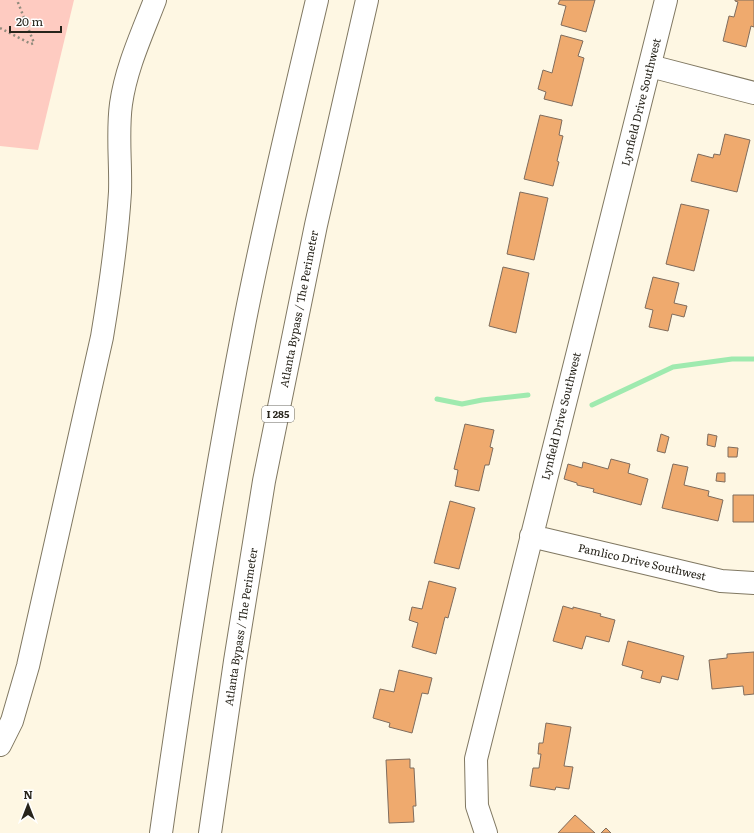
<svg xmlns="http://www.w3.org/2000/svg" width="754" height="833" font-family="Literata,serif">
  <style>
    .green { fill: #fecbc1 }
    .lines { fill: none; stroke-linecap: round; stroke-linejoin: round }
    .stream { stroke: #9feaaf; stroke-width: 5 }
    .building { fill: #efaa6e; stroke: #7f6c5d }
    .minor-casing { stroke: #807862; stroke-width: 24 }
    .highway-casing { stroke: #807862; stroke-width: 24 }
    .path { stroke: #918c7e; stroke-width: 2.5; stroke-dasharray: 2 3; stroke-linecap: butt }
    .minor { stroke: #fff; stroke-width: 22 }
    .highway { stroke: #fff; stroke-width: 22 }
    .labels { text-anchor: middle; stroke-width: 3.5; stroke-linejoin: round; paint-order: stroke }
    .shield { fill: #fff; stroke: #68665f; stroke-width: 1 }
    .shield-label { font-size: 10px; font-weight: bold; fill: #27241b }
    .street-label { font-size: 11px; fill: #27241b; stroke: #fff }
  </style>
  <rect width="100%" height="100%" fill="#fef7e3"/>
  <path class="green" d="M0 0H74L38 150 0 146Z"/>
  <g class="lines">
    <path class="stream" d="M437 399 462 404 482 400 528 395
      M592 405 673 367 732 359H754"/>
  </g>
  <path class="building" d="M560 0H595L586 32 561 25 566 6 558 4Z
    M735 0H754V27L751 26 746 47 723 41 729 16 734 17 738 2 735 1Z
    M561 35 583 41 578 56 584 58 572 106 544 99 546 92 538 89 543 70 552 73Z
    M540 115 562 120 559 135 563 136 557 161 559 162 553 186 524 179Z
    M725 134 750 140 737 192 691 181 698 154 713 158 714 154 720 155Z
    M520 192 548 198 534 260 507 254Z
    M681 204 709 210 694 271 666 264Z
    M503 267 529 273 516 333 489 326Z
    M653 277 679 283 674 303 687 306 684 317 672 314 668 331 649 327 653 310 645 308Z
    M465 424 494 430 490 447 493 448 489 465H485L479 491 455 486 458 470 454 469Z
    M661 434 669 437 665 453 657 451Z
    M708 434 717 436 715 447 707 445Z
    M728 447 738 448 737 457H728Z
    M611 459 630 464 628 473 648 479 641 505 593 492 594 489 577 485V483L564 479 568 464 582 468 583 462 608 469Z
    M673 464 688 467 684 485 709 491 708 496 723 500 718 521 662 508Z
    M717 473H725V482L716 481Z
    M733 495H754V522H733Z
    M450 501 475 508 459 569 434 563Z
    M429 581 456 588 448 618 445 617 436 654 412 647 418 623 409 620 412 607 422 609Z
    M563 606 573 609V607L601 614 600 616 615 620 609 642 586 636 582 649 553 641Z
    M628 641 684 656 678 680 662 676 660 683 641 678 643 671 622 665Z
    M754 652V694L744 695 743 686 712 689 709 660 727 658V654Z
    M399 670 432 678 428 694 422 693 412 733 389 727 390 723 373 718 380 689 394 692Z
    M546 723 571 727 564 766 573 767 569 789 556 787 555 790 530 786 533 768H539L541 754H538L539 743H543Z
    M410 759V768H414L416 806H413L414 822 389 823 386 760Z
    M575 815 595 833H558Z
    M606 828 611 833H601Z"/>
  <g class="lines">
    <g class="minor-casing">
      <path id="minor" d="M650 66 754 93
        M531 536 721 581 754 583
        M0 745 12 721 28 666 102 337C110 289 117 241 120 192 121 163 117 133 121 104 126 68 142 34 155 0
        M486 833 477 806 476 759 666 0"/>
    </g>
    <g class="highway-casing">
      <path id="highway" d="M161 833C185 662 212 490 245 320 266 213 292 106 317 0
        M210 833 235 661 264 481 316 225 367 0"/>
    </g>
    <path class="path" d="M0 28 31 44 34 43 17 0"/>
    <use href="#minor" class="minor"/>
    <use href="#highway" class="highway"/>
  </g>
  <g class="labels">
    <rect class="shield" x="262" y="406" width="32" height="16" rx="3"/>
    <g class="shield-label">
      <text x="278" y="418">I 285</text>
    </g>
    <g class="street-label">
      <text transform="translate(641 102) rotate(-76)" y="4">Lynfield Drive Southwest</text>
      <text transform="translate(299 309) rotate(-79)" y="4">Atlanta Bypass / The Perimeter</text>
      <text transform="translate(561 416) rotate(-76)" y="4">Lynfield Drive Southwest</text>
      <text transform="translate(642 562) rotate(13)" y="4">Pamlico Drive Southwest</text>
      <text transform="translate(241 627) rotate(-81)" y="4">Atlanta Bypass / The Perimeter</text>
    </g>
  </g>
  <g transform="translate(28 805)" stroke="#ffffff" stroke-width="3" paint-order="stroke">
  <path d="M0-3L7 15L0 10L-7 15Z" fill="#27241b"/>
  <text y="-6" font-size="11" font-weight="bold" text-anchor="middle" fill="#27241b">N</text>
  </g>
  <path d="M10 26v6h51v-6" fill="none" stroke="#27241b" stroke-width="2"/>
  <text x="16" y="26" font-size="12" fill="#27241b" stroke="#ffffff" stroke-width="3" paint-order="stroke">20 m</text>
</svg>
